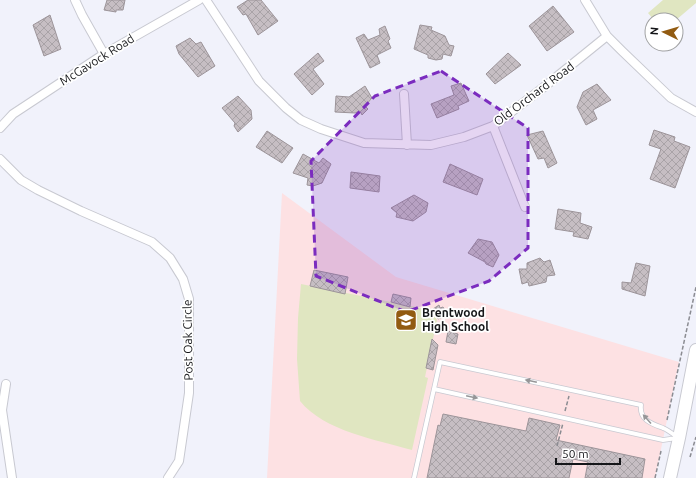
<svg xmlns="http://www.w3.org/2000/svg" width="696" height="478" font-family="Ubuntu,sans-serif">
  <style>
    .education { fill: #fde1e3 }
    .garden { fill: #e0e6c1 }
    .building { fill: url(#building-cross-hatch); stroke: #9c9499 }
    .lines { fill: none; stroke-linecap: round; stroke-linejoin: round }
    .service-casing { stroke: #c8c9d1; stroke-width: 5.5 }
    .minor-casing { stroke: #c8c9d1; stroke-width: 10 }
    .secondary-casing { stroke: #c8c9d1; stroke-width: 14 }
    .path { stroke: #8b8c92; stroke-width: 1.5; stroke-dasharray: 4 2; stroke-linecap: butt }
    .service { stroke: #fff; stroke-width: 4 }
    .minor { stroke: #fff; stroke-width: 8 }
    .secondary { stroke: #fff; stroke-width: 12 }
    .oneway { fill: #969698 }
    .marked { fill: #7b2cbf; fill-opacity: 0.2; stroke: #7b2cbf; stroke-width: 3; stroke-dasharray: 8 5; stroke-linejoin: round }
    .labels { text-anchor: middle; stroke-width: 3.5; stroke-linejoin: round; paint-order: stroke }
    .street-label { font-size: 12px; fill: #151619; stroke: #fff }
    .poi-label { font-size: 12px; font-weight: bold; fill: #151619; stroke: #fff; text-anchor: start }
  </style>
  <defs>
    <pattern id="building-cross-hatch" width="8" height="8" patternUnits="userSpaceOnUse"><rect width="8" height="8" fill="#c6bec3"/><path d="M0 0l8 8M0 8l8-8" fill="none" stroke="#a9a3a7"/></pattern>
  </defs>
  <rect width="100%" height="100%" fill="#f1f2fb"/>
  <path class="education" d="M282 193 396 277 679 362 655 478H267Z"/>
  <path class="garden" d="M663 0H696V3L676 20H654L648 13Z
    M301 284 431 310 437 320 425 377 428 378 412 450C377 440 324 431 300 401L297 359 298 318Z"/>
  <path class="building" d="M107 0H125L123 10H116V12L104 10Z
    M248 0H261L278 21 258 35 246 14 243 15 237 7Z
    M553 6 574 32 547 51 529 26Z
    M50 15 61 49 44 56 33 25Z
    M420 25 432 27 431 30 445 36 449 45 454 46 451 56 443 54 442 59 436 60 428 58V55L414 49Z
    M385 26 390 39 388 41 391 48 377 55 380 63 370 68 356 38 364 34 368 40 380 35 379 29Z
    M190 38 196 44 201 42 215 66 198 77 179 54 176 46Z
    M318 53 324 61 313 69 324 84 312 95 294 74Z
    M508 53 521 65 495 84 486 74Z
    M461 83 469 101 458 106 459 109 437 118 431 104 454 95 451 86Z
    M597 84 611 100 593 110 597 119 586 125 577 107 583 92Z
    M365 86 372 98 365 106 368 109 362 115 360 111 355 113 335 112 336 96 349 97Z
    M238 96 251 110 252 119 238 132 234 126 235 123 222 108Z
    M654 130 675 137 674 141 690 147 675 188 650 179 661 149 649 145Z
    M267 131 293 148 282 163 256 147Z
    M543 131 557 163 548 168 544 158 538 159 527 135Z
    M303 154 319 163 323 158 331 164 322 183 313 186 307 185 308 178 293 173Z
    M450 164 483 179 477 195 443 182Z
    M351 172 380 176 379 192 350 188Z
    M414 195 428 203 426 212 413 221 396 217 397 213 391 208Z
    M558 209 581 213 580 223 592 227 588 239 573 236 574 232 555 229Z
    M478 239 492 242 499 255 493 267 486 264 485 262 468 253Z
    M540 258 544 262 550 260 555 275 547 276 546 282 529 286 528 282 522 284 519 269H527V263Z
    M636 263 650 266 645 296 622 289V282L631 283Z
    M314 270 348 277 345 294 310 286Z
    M393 294 411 298 410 307 391 302Z
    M439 305 440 308 443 307 446 312 444 314 445 316 438 319 433 309Z
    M448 331 458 334 456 344 446 342Z
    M432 339 438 345 433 370 426 368Z
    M443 414 526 431 529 418 560 425 556 440 645 459 642 478H585L588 462 573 459 569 478H427L438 425 440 426Z"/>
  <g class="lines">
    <g class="service-casing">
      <path id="service" d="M434 389 663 440 677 438
        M414 478 440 362 641 405C639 420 652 424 663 428 668 430 673 434 677 437"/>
    </g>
    <g class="minor-casing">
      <path id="minor" d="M75 0 82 15 104 54
        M206 0 259 81 286 108 301 120 321 129 364 143 431 145 464 137 493 126 544 87 607 36
        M585 0 607 36 622 51 671 98 696 112
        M404 94 407 145
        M493 126 525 207
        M0 128 13 114 104 54 199 0
        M0 159 21 180 38 190 81 211 152 242 170 258 183 279 189 299V393L179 461 168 478
        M6 384 2 410 12 478"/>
    </g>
    <g class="secondary-casing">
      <path id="secondary" d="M670 478 679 438 696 350"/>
    </g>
    <path class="path" d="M565 411 569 396
      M667 420 696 287
      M557 446 563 423
      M690 457 696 437
      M655 478 661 451"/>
    <use href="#service" class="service"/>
    <use href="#minor" class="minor"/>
    <use href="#secondary" class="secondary"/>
  </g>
  <defs><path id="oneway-solid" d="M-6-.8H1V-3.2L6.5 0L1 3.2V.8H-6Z"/></defs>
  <g class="oneway">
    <use href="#oneway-solid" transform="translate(531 381) rotate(-168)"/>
    <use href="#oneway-solid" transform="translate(472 397) rotate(12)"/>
    <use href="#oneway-solid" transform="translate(647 419) rotate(-132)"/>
  </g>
  <path class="marked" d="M441 71 528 128V248L489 281 406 312 316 276 311 161 375 96Z"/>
  <defs>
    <g id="school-square" transform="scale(1.15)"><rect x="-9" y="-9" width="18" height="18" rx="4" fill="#925b11" stroke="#fff"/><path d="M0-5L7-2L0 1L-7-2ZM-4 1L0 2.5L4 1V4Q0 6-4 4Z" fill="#fff"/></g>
  </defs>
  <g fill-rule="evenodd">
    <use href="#school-square" x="406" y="320"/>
  </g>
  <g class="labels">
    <g class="street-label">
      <text transform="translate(97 60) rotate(-32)" y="4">McGavock Road</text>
      <text transform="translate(534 94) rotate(-37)" y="4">Old Orchard Road</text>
      <text transform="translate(188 340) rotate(-91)" y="4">Post Oak Circle</text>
    </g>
    <g class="poi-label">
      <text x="422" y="317">Brentwood<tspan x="422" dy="14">High School</tspan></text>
    </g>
  </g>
  <g transform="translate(664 32) rotate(275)"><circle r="19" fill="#ffffff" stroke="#a1a2a3"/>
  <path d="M0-3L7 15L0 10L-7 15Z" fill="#925b11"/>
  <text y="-6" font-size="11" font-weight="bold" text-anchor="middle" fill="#151619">N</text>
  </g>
  <path d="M556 458v6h64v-6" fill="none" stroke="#151619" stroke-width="2"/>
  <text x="562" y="458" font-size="12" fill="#151619" stroke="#ffffff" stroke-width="3" paint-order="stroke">50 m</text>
</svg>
